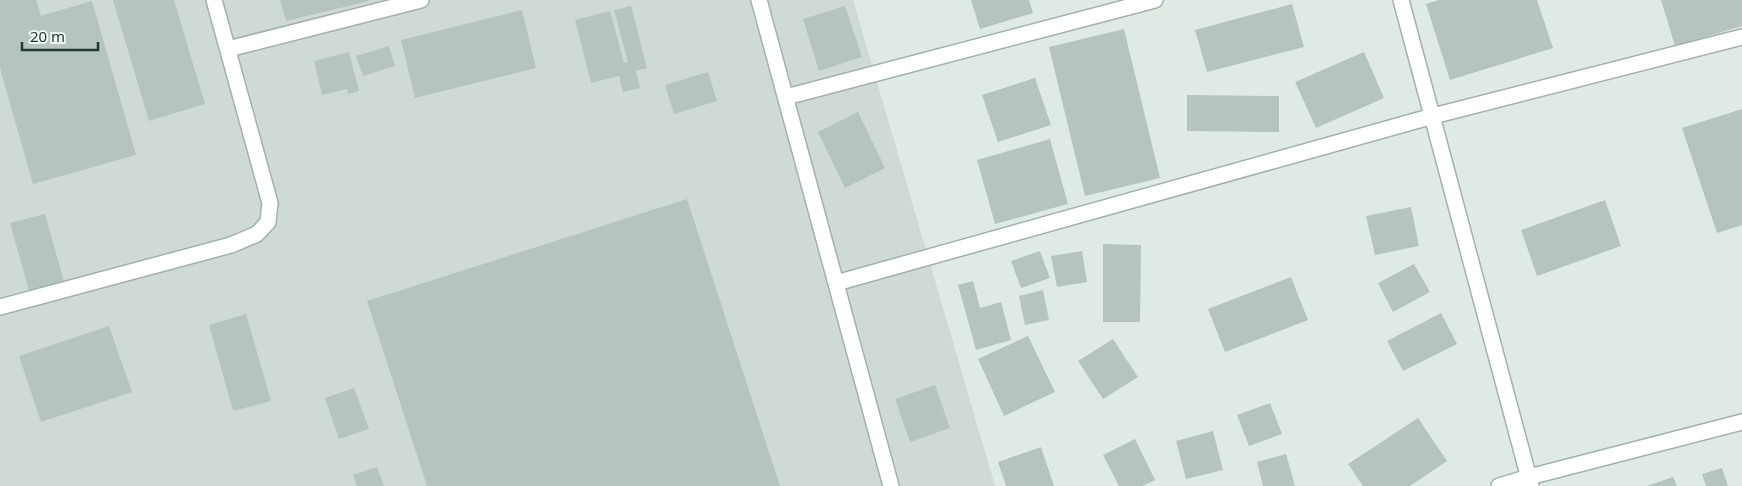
<svg xmlns="http://www.w3.org/2000/svg" width="1742" height="486" font-family="'Noto Sans',sans-serif">
  <style>
    .built { fill: #cedad3 }
    .building { fill: #b5c5bd }
    .lines { fill: none; stroke-linecap: round; stroke-linejoin: round }
    .minor-casing { stroke: #a2b2ab; stroke-width: 18 }
    .minor { stroke: #fff; stroke-width: 15 }
  </style>
  <rect width="100%" height="100%" fill="#dfeae4"/>
  <path class="built" d="M0 0H853L995 486H0Z"/>
  <path class="building" d="M0 0H36L41 16 92 1 136 155 33 184 0 68Z
    M113 0H174L205 104 149 121Z
    M280 0H369V1L286 21Z
    M971 0H1029L1033 13 980 29Z
    M1439 0H1537L1553 48 1450 80 1426 4Z
    M1661 0H1742V26L1675 46Z
    M1292 4 1304 47 1207 72 1195 30Z
    M631 6 647 68 636 71 640 88 623 92 619 76 591 83 575 20 610 11 624 63 628 62 614 10Z
    M845 6 862 57 819 71 803 19Z
    M522 10 536 68 415 98 401 40Z
    M1124 29 1160 178 1085 196 1049 47Z
    M389 46 395 66 363 76 356 56Z
    M349 52 359 91 348 94 347 89 322 95 314 61Z
    M1364 52 1384 98 1316 128 1295 82Z
    M708 72 717 101 674 114 665 85Z
    M1035 78 1051 125 998 142 982 95Z
    M1187 95 1279 96V132L1187 131Z
    M1742 109V225L1717 233 1682 128Z
    M858 112 885 168 845 188 818 132Z
    M1050 139 1068 204 995 224 977 160Z
    M687 199 780 486H427L367 301Z
    M1605 200 1621 246 1537 276 1521 230Z
    M1411 207 1419 246 1375 255 1366 216Z
    M45 214 65 285 30 294 10 223Z
    M1103 244 1141 245 1140 322H1103Z
    M1040 251 1050 278 1021 288 1011 261Z
    M1082 251 1087 282 1057 287 1051 256Z
    M1414 264 1430 292 1393 312 1378 283Z
    M1291 277 1308 320 1225 352 1208 309Z
    M973 281 980 308 1001 302 1011 340 976 350 958 285Z
    M1043 290 1049 320 1025 325 1019 296Z
    M1441 313 1457 344 1403 371 1387 341Z
    M246 314 271 401 233 411 209 325Z
    M109 326 132 392 41 422 19 356Z
    M1028 336 1055 392 1004 416 978 359Z
    M1113 339 1138 377 1103 399 1078 361Z
    M935 385 950 428 910 442 895 399Z
    M354 388 369 429 339 439 325 398Z
    M1270 403 1282 434 1249 446 1237 415Z
    M1418 418 1447 461 1410 486H1363L1348 464Z
    M1213 431 1223 470 1186 479 1176 441Z
    M1135 439 1155 480 1142 486H1119L1103 455Z
    M1041 447 1054 486H1006L998 462Z
    M1286 454 1295 486H1263L1257 462Z
    M377 467 384 486H357L353 475Z
    M1722 468 1728 486H1706L1702 474Z
    M1673 477 1677 486H1647Z"/>
  <g class="lines">
    <g class="minor-casing">
      <path id="minor" d="M759 0 891 486
        M1401 0 1531 486
        M228 49 421 0
        M786 97 1155 0
        M836 283 1433 116 1742 37
        M0 307 231 245 257 234 268 222 270 203 214 0
        M1499 486 1529 477 1742 422"/>
    </g>
    <use href="#minor" class="minor"/>
  </g>
  <path d="M22 42v8h76v-8" fill="none" stroke="#213a31" stroke-width="2.5"/>
  <text x="30" y="42" font-size="15" fill="#213a31" stroke="#f0f7f3" stroke-width="4" paint-order="stroke">20 m</text>
</svg>
